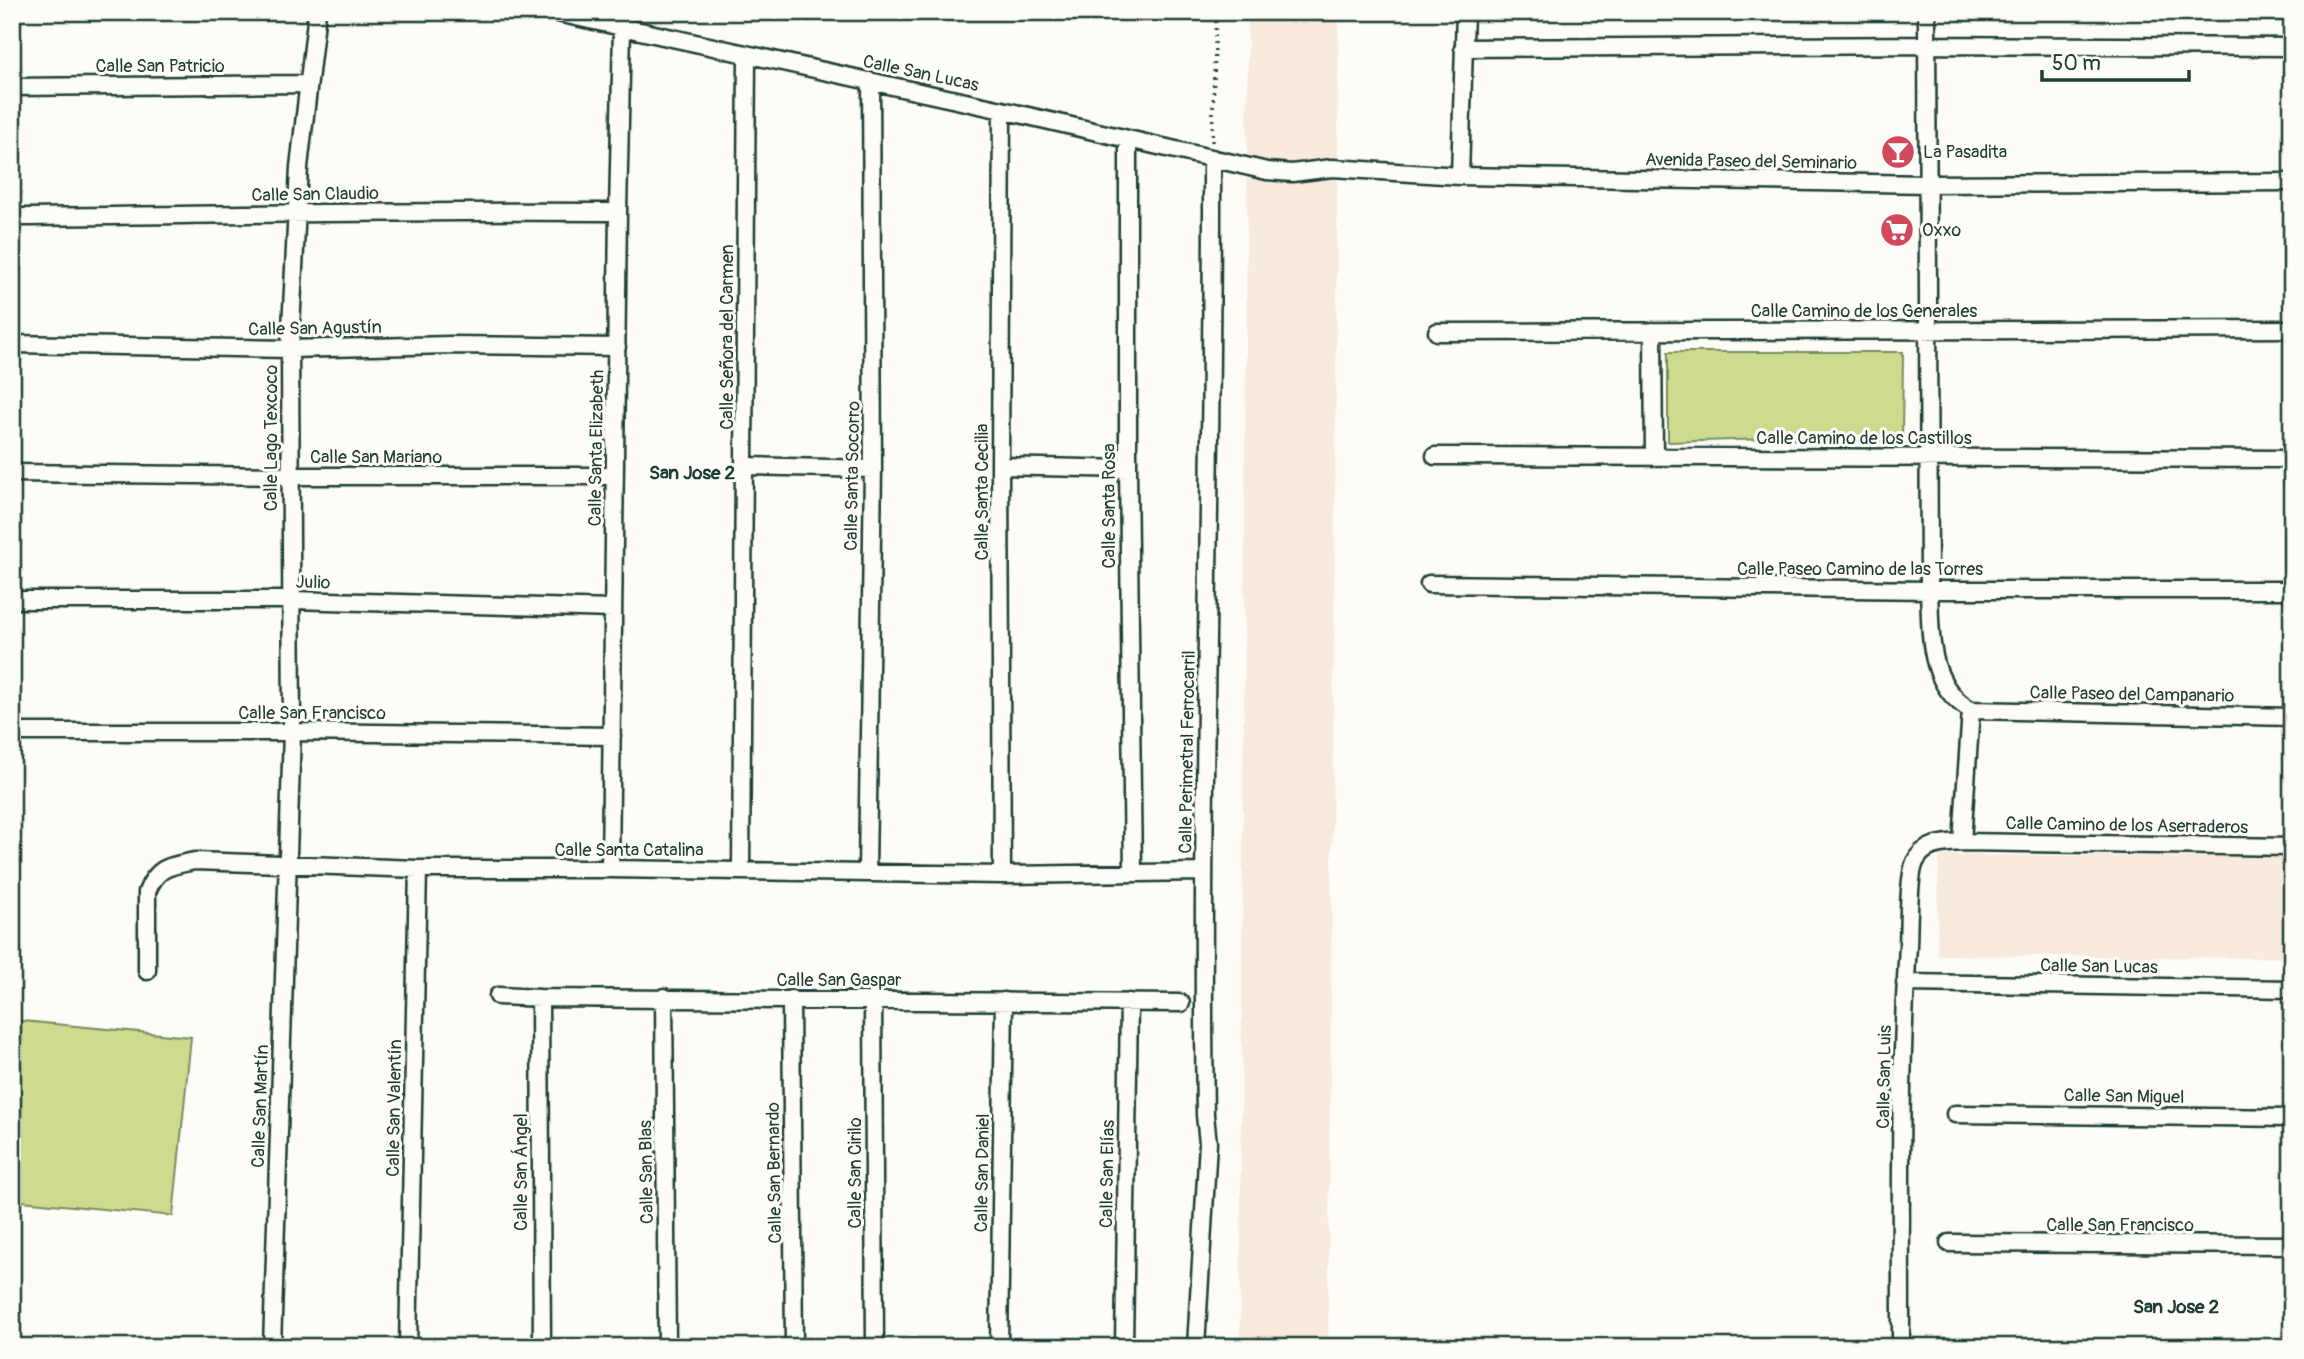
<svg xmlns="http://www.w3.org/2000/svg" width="2304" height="1359" font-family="Pangolin,sans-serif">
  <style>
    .built { fill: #f8eadc }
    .green { fill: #cedb8e; stroke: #768c61; stroke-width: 2 }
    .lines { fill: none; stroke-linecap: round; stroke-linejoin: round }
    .street-casing { stroke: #1f3d34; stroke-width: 21 }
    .path { stroke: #1f3d34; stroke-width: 3.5; stroke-dasharray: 2 5; stroke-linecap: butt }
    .street { stroke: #fdfcf7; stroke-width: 16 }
    .labels { text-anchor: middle; stroke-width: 6; stroke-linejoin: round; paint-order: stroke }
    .street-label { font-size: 18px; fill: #1f3d34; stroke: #fdfcf7 }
    .poi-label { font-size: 18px; fill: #1f3d34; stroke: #fdfcf7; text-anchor: start }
    .neighbourhood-label { font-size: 19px; font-weight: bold; fill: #1f3d34; stroke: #fdfcf7 }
  </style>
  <rect width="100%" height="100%" fill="#fdfcf7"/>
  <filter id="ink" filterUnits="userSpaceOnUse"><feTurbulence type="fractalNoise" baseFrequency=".0143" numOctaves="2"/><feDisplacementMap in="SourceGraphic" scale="14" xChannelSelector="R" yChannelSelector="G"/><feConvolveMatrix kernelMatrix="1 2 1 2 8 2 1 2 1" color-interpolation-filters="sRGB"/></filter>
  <g filter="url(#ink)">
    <path class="built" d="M1248 12H1339L1328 1347H1240Z
      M1939 855 2292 857V958L1937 955Z"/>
    <path class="green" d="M1668 352H1903L1902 441 1767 439 1668 442Z
      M12 1020 191 1037 173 1216 12 1200Z"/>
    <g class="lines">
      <g class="street-casing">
        <path id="street" d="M553 12 1002 110 1267 171 1292 173 1332 168 1460 176 1928 184 2292 182
          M1927 12 1929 590C1931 633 1927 686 1971 710L2292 717
          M1463 48 1928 45 2292 47
          M12 87 307 84
          M1002 110 1000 466 1002 875
          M1128 139V469L1133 873
          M1460 176 1465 12
          M12 217C214 215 416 210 618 212
          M1653 331 1654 457
          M1437 332 2292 329
          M12 344 290 349 450 345 617 347
          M1435 456 2292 459
          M746 466 873 469
          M1000 466 1128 469
          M12 473 290 476H614
          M1429 584 1929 590H2292
          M12 600H291L613 609
          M12 732H292L612 736
          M1962 842 1971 710
          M610 869 618 212 622 28
          M741 870 747 56
          M867 872 873 469 871 82
          M147 971V892C157 866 170 866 195 861L418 869H610L1002 875 1203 872
          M1905 983 2292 989
          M498 996 540 998 1181 1003
          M664 997 667 1347
          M540 998 542 1347
          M791 999 794 1347
          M873 999 875 1347
          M1955 1114 2292 1118
          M1949 1243 2292 1245
          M272 1347 292 732 290 349 299 167 317 12
          M408 1347 418 869
          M999 1347 1004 1001
          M1124 1347 1129 1002
          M1196 1347 1208 1143 1205 1115C1200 796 1213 477 1212 158
          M1901 1347C1901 1214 1899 1079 1908 946 1909 927 1908 877 1915 862 1924 843 1944 843 1962 842L2292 847"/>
      </g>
      <path class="path" d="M1212 142 1216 12"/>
      <use href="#street" class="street"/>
    </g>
  </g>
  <defs>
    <g id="bar-disc" transform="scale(1.75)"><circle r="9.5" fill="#d1495b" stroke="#fdfcf7"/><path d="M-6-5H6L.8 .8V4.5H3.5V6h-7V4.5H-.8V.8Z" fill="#fff"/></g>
    <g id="supermarket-disc" transform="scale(1.75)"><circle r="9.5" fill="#d1495b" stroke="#fdfcf7"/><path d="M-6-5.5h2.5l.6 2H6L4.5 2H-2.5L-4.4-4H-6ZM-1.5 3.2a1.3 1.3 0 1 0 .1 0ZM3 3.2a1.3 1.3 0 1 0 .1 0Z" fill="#fff"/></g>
  </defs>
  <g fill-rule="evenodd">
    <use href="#bar-disc" x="1898" y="152"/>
    <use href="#supermarket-disc" x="1897" y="230"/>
  </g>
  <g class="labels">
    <g class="street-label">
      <text x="160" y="72">Calle San Patricio</text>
      <text transform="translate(921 73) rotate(12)" y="6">Calle San Lucas</text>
      <text transform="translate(1751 161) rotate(1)" y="6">Avenida Paseo del Seminario</text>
      <text transform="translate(315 194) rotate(-1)" y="6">Calle San Claudio</text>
      <text x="1864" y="317">Calle Camino de los Generales</text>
      <text transform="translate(315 328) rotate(-1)" y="6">Calle San Agustín</text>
      <text transform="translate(727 337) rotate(-90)" y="6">Calle Señora del Carmen</text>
      <text transform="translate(271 438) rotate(-90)" y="6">Calle Lago Texcoco</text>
      <text x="1864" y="444">Calle Camino de los Castillos</text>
      <text transform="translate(596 448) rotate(-89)" y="6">Calle Santa Elizabeth</text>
      <text x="376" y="463">Calle San Mariano</text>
      <text transform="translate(852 476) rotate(-89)" y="6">Calle Santa Socorro</text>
      <text transform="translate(982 492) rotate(-90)" y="6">Calle Santa Cecilia</text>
      <text transform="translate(1109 506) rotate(-90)" y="6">Calle Santa Rosa</text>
      <text x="1860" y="575">Calle Paseo Camino de las Torres</text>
      <text transform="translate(313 582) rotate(2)" y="6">Julio</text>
      <text transform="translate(2132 694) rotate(1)" y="6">Calle Paseo del Campanario</text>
      <text x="312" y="719">Calle San Francisco</text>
      <text transform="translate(1187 752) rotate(-89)" y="6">Calle Perimetral Ferrocarril</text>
      <text transform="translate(2127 825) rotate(1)" y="6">Calle Camino de los Aserraderos</text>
      <text x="629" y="856">Calle Santa Catalina</text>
      <text transform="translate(2099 966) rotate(1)" y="6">Calle San Lucas</text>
      <text x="839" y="986">Calle San Gaspar</text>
      <text transform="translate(1884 1077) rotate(-89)" y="6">Calle San Luis</text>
      <text transform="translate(2124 1096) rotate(1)" y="6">Calle San Miguel</text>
      <text transform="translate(260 1106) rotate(-88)" y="6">Calle San Martín</text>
      <text transform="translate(394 1108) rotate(-89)" y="6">Calle San Valentín</text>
      <text transform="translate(521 1172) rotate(-90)" y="6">Calle San Ángel</text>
      <text transform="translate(646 1172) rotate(-91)" y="6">Calle San Blas</text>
      <text transform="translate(774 1173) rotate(-91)" y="6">Calle San Bernardo</text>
      <text transform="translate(855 1173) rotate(-90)" y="6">Calle San Cirilo</text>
      <text transform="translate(982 1173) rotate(-89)" y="6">Calle San Daniel</text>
      <text transform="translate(1107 1174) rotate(-89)" y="6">Calle San Elías</text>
      <text x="2120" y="1231">Calle San Francisco</text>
    </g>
    <g class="poi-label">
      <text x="1923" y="158">La Pasadita</text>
      <text x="1922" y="236">Oxxo</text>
    </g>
    <g class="neighbourhood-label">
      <text x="692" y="479">San Jose 2</text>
      <text x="2176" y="1313">San Jose 2</text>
    </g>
  </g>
  <rect width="2304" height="1359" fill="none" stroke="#fdfcf7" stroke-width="42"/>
  <rect x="21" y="21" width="2262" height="1317" fill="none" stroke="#1f3d34" stroke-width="2.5" filter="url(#ink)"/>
  <path d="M2042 70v10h147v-10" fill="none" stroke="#1f3d34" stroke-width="3.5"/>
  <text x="2052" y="70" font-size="21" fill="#1f3d34" stroke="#fdfcf7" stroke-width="5" paint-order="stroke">50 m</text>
</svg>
